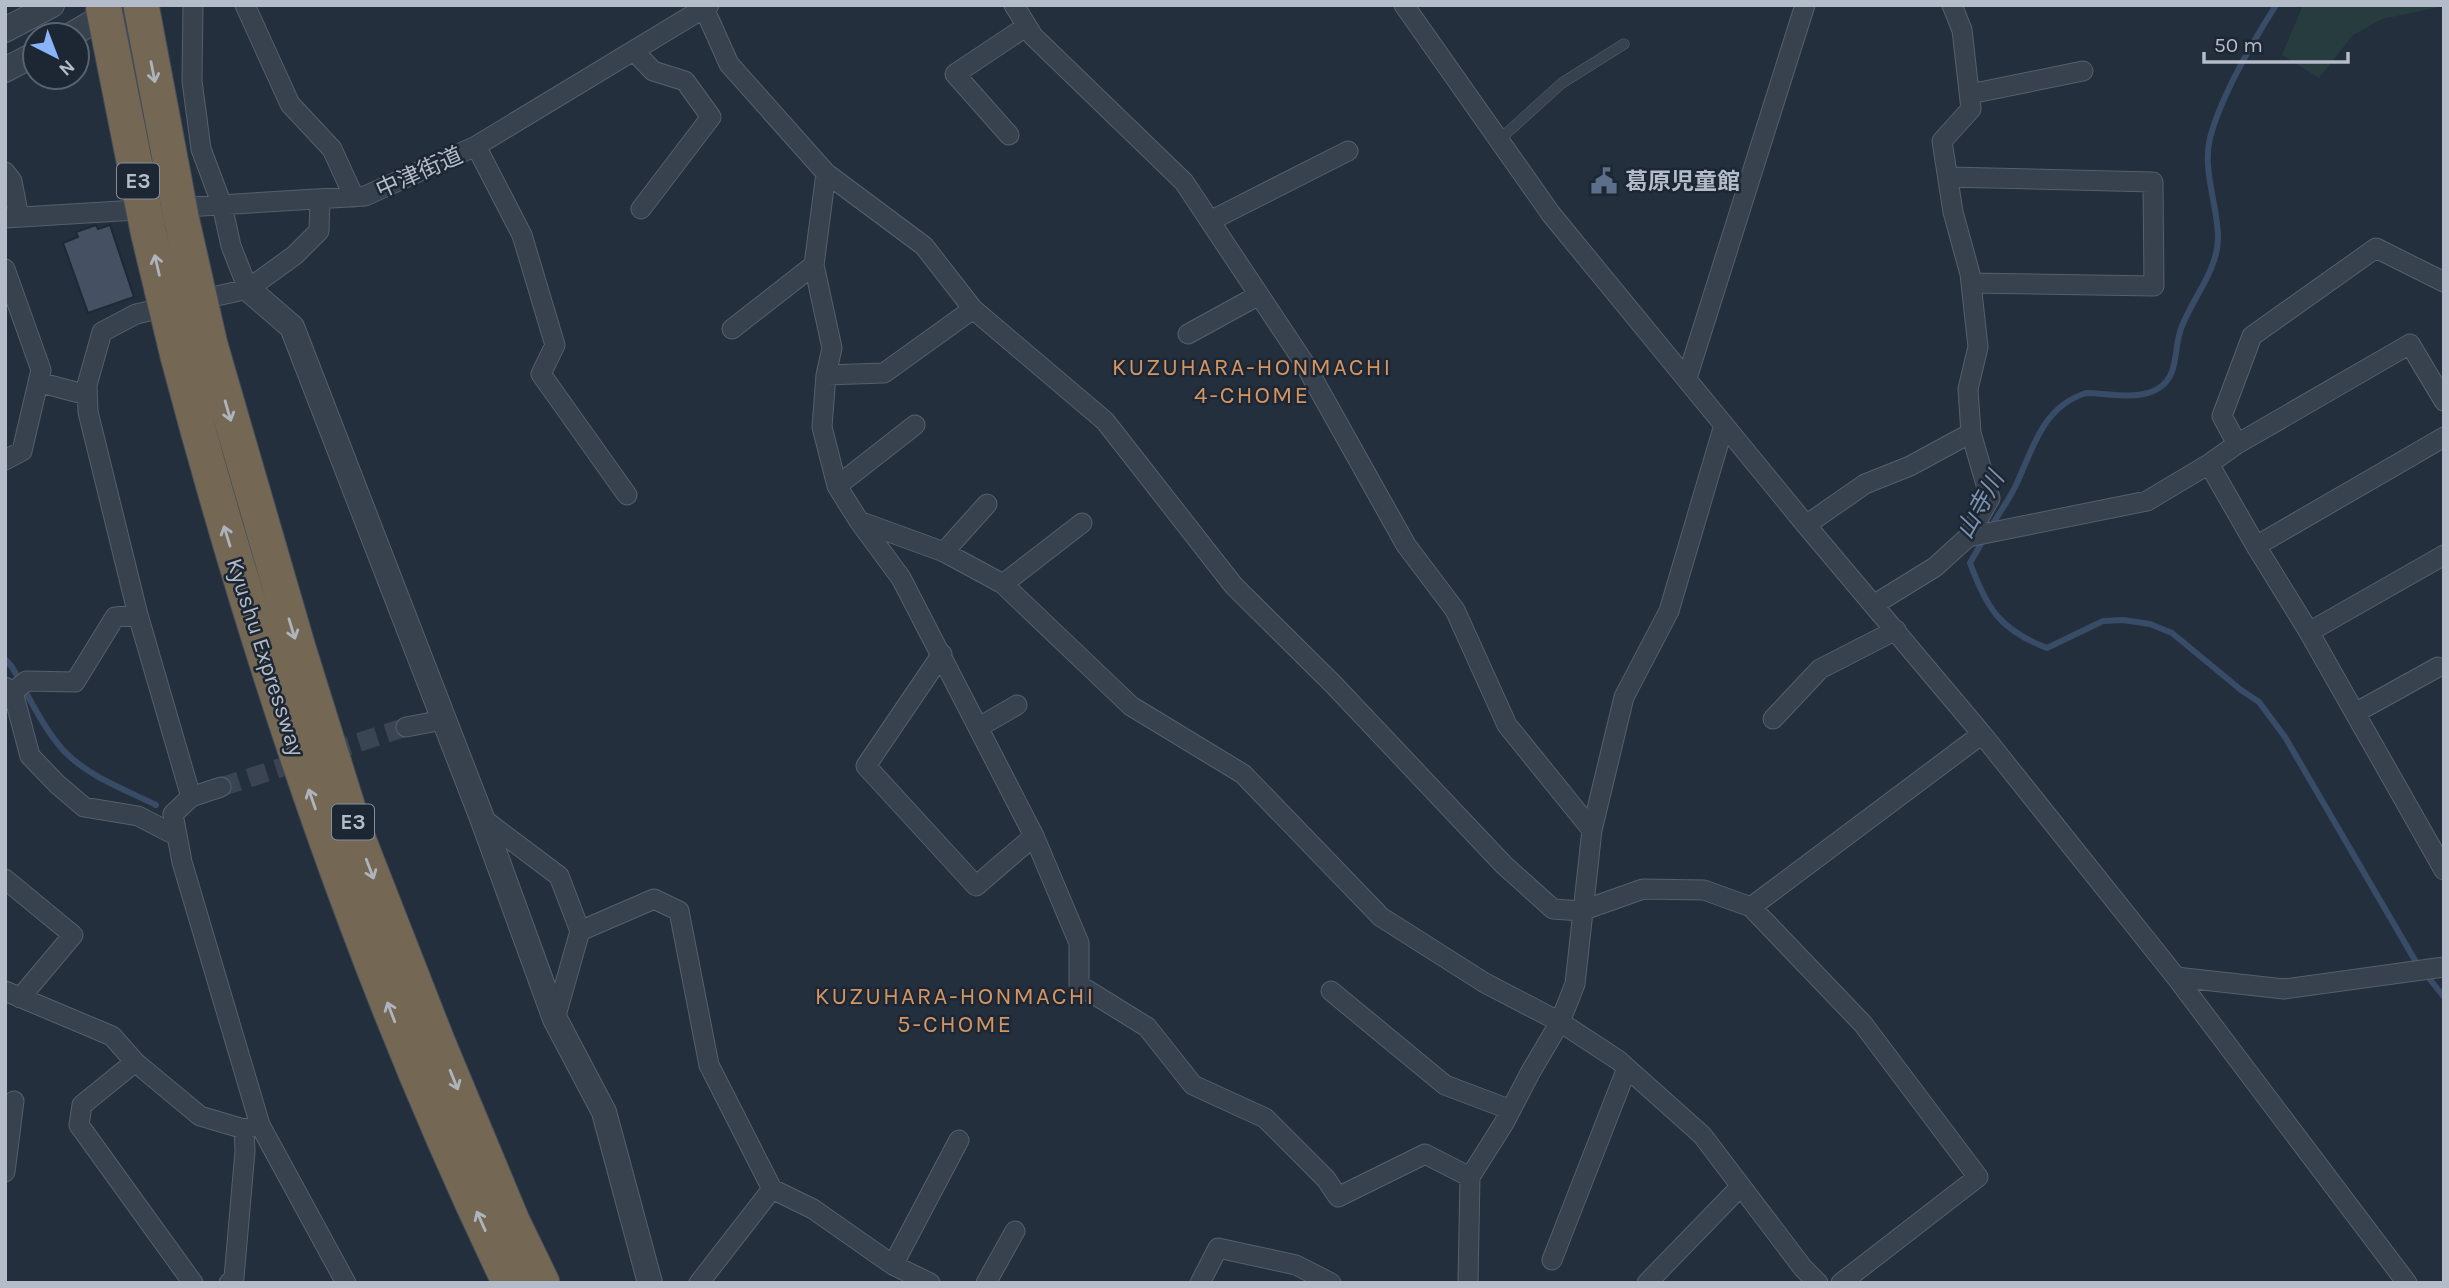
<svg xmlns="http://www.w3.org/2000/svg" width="2449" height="1288" font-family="Karla,'Noto Sans JP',sans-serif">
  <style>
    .green { fill: #263c3f }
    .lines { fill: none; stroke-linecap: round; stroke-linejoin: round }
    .stream { stroke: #394c67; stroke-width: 6 }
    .building { fill: #455162; stroke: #1f2835; stroke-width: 2 }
    .minor-tunnel { stroke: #3a4453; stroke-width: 19; stroke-dasharray: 19 10; stroke-linecap: butt }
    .service-casing { stroke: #565f6c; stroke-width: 11 }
    .minor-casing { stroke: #565f6c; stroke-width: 21 }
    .tertiary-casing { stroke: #565f6c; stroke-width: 26 }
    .motorway-casing { stroke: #434c59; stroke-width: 37 }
    .service { stroke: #38414e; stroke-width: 10 }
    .minor { stroke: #38414e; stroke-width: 19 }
    .tertiary { stroke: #38414e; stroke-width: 24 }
    .motorway { stroke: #746855; stroke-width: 35 }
    .motorway-bridge-casing { stroke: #434c59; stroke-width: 37; stroke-linecap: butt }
    .motorway-bridge { stroke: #746855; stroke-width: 35 }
    .oneway { stroke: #aeb4bd }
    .labels { text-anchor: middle; stroke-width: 5; stroke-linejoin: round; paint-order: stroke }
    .shield { fill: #1d2633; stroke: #878f9c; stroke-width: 2 }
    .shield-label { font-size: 21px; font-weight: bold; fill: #b4bcc9 }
    .street-label { font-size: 23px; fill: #b4bcc9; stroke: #1d2633 }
    .poi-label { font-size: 23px; font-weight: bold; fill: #b4bcc9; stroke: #1d2633; text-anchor: start }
    .neighbourhood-label { font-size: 24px; letter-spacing: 2px; fill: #d59563; stroke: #1d2633 }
    .water-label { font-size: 24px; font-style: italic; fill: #7c92b1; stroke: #1d2633 }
  </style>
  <rect width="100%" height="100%" fill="#242f3e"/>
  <path class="green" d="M2303 5H2444V6L2382 19 2353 35 2319 78 2282 55Z"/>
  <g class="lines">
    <path class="stream" d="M1991 527C1999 513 2009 500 2016 485 2033 449 2042 407 2086 393 2109 393 2139 401 2159 388 2180 375 2173 346 2182 326 2193 298 2218 269 2218 238 2218 206 2202 170 2210 138 2221 95 2252 43 2276 5
      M1985 537 1970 563C1987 609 2000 630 2047 648L2103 621 2123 620 2150 624 2172 633 2241 690 2259 702 2285 737 2416 962 2444 997
      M5 659 12 667C28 695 42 726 63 750 87 776 126 790 156 805"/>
  </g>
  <path class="building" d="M96 225 98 229 110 225 134 297 88 313 63 243 78 237 76 232Z"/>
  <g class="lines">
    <path class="minor-tunnel" d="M221 787 406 727"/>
    <g class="service-casing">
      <path id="service" d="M1499 140 1562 83 1624 44"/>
    </g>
    <g class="minor-casing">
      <path id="minor" d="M193 5 192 81 201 149 222 205 231 246 248 289
        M245 5 290 104 332 149 354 197
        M706 5 704 8 729 64 826 173 924 246 973 309 1105 421 1234 586 1333 684 1504 865 1553 909 1581 911 1643 889 1704 890 1751 907 1863 1024 1978 1177 1841 1283
        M1014 5 1033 36 1184 182 1303 361 1406 545 1455 610 1507 725 1592 830
        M1404 5 1551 214 1806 525 1982 734 2176 977 2407 1283
        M1952 5 1962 30 1971 109 1942 141 1953 212 1970 274 1978 347 1968 389 1971 433
        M634 51 653 71 685 81 711 117 641 209
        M1970 94 2083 71
        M1009 135 955 74 1027 26
        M476 146 522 235 555 345 541 374 627 495
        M5 172 12 181 19 217
        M826 173 814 265 832 348 826 375 822 427 837 486 859 521 901 578 1034 836 1079 943V985L1147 1027 1193 1085 1265 1118 1326 1179 1338 1197 1425 1154 1470 1177
        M1948 177 2153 182 2154 286 1971 283
        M5 218 365 196 476 146 709 5
        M1210 221 1348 151
        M5 269 41 370 22 451 5 460
        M732 329 814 265
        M1188 334 1259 295
        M826 375 884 373 973 309
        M1687 378 1805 5
        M38 382 87 395
        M2237 444 2410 344 2444 401
        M2209 464 2256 546 2309 632 2444 870
        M837 486 915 425
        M859 521 944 552 1003 584 1131 706 1243 774 1381 917 1485 983 1560 1022 1618 1060 1702 1135 1803 1268 1818 1283
        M1806 525 1865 484 1910 466 1971 433 1990 498 1968 537
        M2256 546 2444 437
        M944 552 987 504
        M1003 584 1082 523
        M1875 604 1935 567 1968 537 2147 501 2209 464 2237 444 2222 416 2252 336 2376 248 2444 282
        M2309 632 2444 555
        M942 654 866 766 976 886 1034 836
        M5 687 13 692 30 756 57 784 84 807 138 816 177 836
        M5 699 26 681 75 682 115 617 138 615
        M2355 713 2438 667
        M1773 719 1820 669 1896 630
        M406 727 443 720
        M979 727 1017 705
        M221 787 191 797 173 814 182 862 260 1125 346 1283
        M191 797 138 615 88 412 87 385 102 332 136 314 248 289 295 255 319 231 320 199
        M482 818 559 876 580 931 654 899 679 911 709 1065 772 1189 813 1209 893 1265 930 1283
        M5 879 73 935 20 998
        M1751 907 1982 734
        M2176 977 2284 989 2444 967
        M5 991 112 1036 135 1062 200 1116 244 1129 260 1125
        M1331 991 1445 1085 1511 1110
        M555 1019 580 931
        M135 1062 82 1105 79 1125 193 1283
        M5 1172 14 1101
        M1552 1260 1627 1068
        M893 1265 959 1140
        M229 1283 234 1278 245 1151 244 1129
        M699 1283 772 1189
        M986 1283 1015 1231
        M1200 1283 1218 1248 1296 1265 1331 1283
        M1468 1283 1470 1177 1504 1123 1530 1073 1560 1022 1575 984 1592 830 1624 697 1669 611 1724 425
        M1647 1283 1741 1186"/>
    </g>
    <g class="tertiary-casing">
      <path id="tertiary" d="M5 30 52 5
        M71 35 122 5
        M5 70 35 54
        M248 289 292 327 482 818 555 1019 604 1112 650 1283"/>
    </g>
    <g class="motorway-casing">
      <path id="motorway" d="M210 345 298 648 356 834 437 1041 512 1221 542 1283
        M178 356C262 673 367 986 510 1283"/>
    </g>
    <use href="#service" class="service"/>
    <use href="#minor" class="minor"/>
    <use href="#tertiary" class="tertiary"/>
    <use href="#motorway" class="motorway"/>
    <g class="motorway-bridge-casing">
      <path id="motorway-bridge" d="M103 5 148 231 178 356
        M141 5 181 217 210 345"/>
    </g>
    <use href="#motorway-bridge" class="motorway-bridge"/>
  </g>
  <defs><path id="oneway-shaft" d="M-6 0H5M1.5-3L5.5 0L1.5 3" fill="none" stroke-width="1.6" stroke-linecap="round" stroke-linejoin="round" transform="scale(1.75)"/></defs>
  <g class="oneway">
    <use href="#oneway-shaft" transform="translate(153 72) rotate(79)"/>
    <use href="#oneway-shaft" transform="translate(157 265) rotate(-103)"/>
    <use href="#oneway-shaft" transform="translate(228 411) rotate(74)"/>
    <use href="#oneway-shaft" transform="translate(227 536) rotate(-107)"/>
    <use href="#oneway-shaft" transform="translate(292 629) rotate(73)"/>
    <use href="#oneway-shaft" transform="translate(312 799) rotate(-109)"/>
    <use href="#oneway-shaft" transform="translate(370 869) rotate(69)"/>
    <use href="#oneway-shaft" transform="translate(391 1012) rotate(-111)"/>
    <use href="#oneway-shaft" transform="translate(454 1080) rotate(68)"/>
    <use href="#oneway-shaft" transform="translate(481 1221) rotate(-114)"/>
  </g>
  <defs>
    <g id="civic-bare" transform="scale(2.1)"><path d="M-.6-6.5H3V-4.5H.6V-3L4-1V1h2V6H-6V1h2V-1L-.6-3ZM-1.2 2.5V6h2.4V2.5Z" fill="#5c6f8a" stroke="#1d2633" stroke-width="2.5" paint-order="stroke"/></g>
  </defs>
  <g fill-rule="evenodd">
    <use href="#civic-bare" x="1604" y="181"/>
  </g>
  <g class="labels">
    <g class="shield">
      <rect x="117" y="163.5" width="42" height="35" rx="5"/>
      <rect x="332" y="804.5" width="42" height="35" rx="5"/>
    </g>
    <g class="shield-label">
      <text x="138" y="188">E3</text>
      <text x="353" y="829">E3</text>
    </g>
    <g class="street-label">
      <text transform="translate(419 172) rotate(-24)" y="8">中津街道</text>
      <text transform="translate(266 657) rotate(72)" y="8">Kyushu Expressway</text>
    </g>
    <g class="poi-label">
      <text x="1625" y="189">葛原児童館</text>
    </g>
    <g class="neighbourhood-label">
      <text x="1252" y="375">KUZUHARA-HONMACHI<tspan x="1252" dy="28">4-CHOME</tspan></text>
      <text x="955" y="1004">KUZUHARA-HONMACHI<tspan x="955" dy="28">5-CHOME</tspan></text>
    </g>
    <g class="water-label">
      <text transform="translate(1980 505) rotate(-61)" y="8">山寺川</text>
    </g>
  </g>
  <rect width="2449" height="1288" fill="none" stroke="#b4bcc9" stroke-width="14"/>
  <g transform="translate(56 56) rotate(138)"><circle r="33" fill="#1d2633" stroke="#59626f" stroke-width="2"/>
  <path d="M0-5L12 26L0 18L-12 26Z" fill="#8ab4f8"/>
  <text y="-10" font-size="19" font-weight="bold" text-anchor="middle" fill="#b4bcc9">N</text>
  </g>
  <path d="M2204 52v10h144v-10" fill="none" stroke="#b4bcc9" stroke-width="3.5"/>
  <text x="2214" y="52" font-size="21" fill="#b4bcc9" stroke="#1d2633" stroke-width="5" paint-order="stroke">50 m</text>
</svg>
